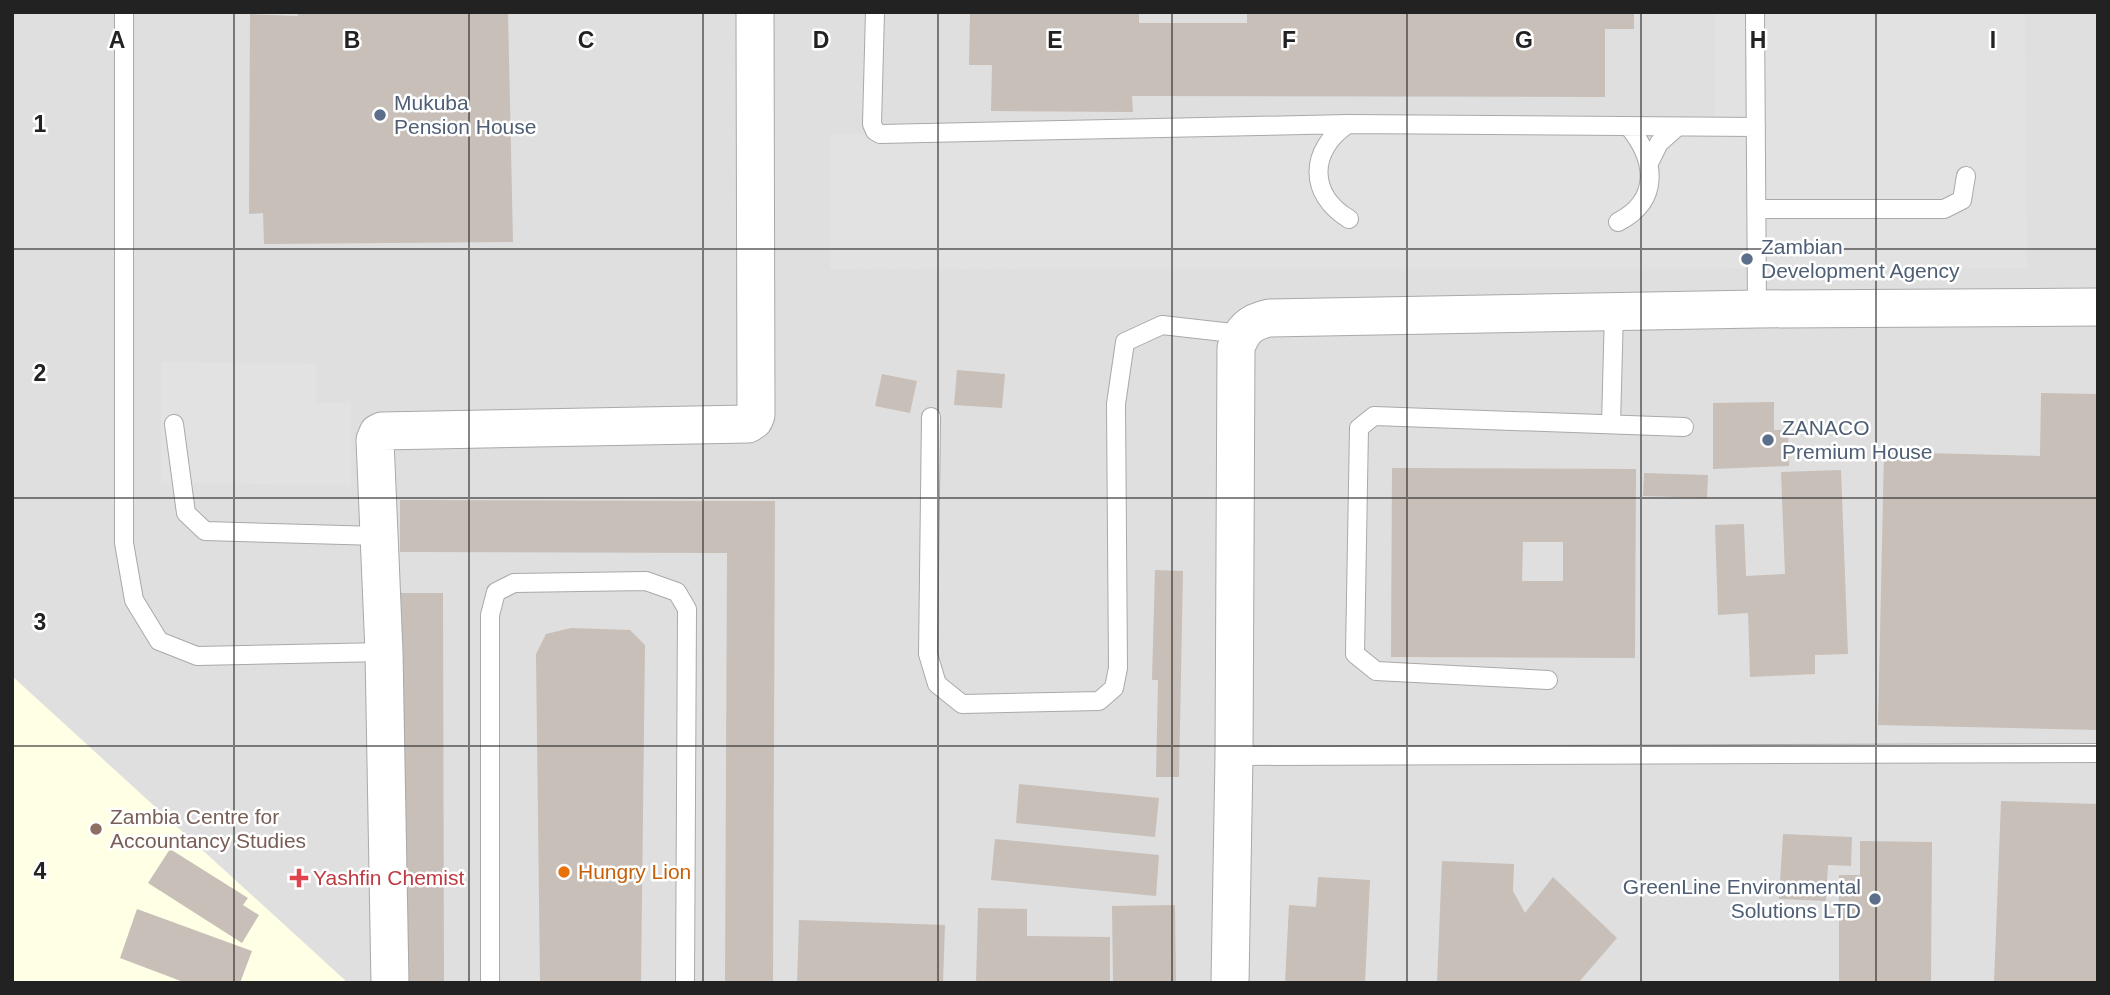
<svg xmlns="http://www.w3.org/2000/svg" width="2110" height="995" font-family="Arial,sans-serif">
  <style>
    .residential { fill: #e0dfdf }
    .education { fill: #ffffe5 }
    .parking { fill: #e2e2e2 }
    .building { fill: #c7bfb8; fill-rule: evenodd }
    .lines { fill: none; stroke-linecap: round; stroke-linejoin: round }
    .lane-casing { stroke: #a9a9a9; stroke-width: 20 }
    .street-casing { stroke: #a9a9a9; stroke-width: 39 }
    .lane { stroke: #fff; stroke-width: 18 }
    .street { stroke: #fff; stroke-width: 37 }
    .grid { fill: none; stroke: #222; stroke-width: 2; stroke-opacity: 0.55 }
    .service-dot { fill: #5c6f8a; stroke: #fff; stroke-width: 2.5 }
    .education-dot { fill: #8d6e63; stroke: #fff; stroke-width: 2.5 }
    .food-dot { fill: #e8710a; stroke: #fff; stroke-width: 2.5 }
    .health-dot { fill: #e0444e; stroke: #fff; stroke-width: 2.5 }
    .labels { text-anchor: middle; stroke-width: 5; stroke-linejoin: round; paint-order: stroke }
    .service-label { font-size: 21px; fill: #4e5e75; stroke: #fff; text-anchor: start }
    .education-label { font-size: 21px; fill: #785e54; stroke: #fff; text-anchor: start }
    .food-label { font-size: 21px; fill: #c56008; stroke: #fff; text-anchor: start }
    .health-label { font-size: 21px; fill: #be3a42; stroke: #fff; text-anchor: start }
    .grid-label { font-size: 23px; text-anchor: middle; font-weight: bold; fill: #222; stroke: #fff; stroke-width: 5; stroke-linejoin: round; paint-order: stroke }
  </style>
  <rect width="100%" height="100%" fill="#f2efe9"/>
  <path class="residential" d="M12 12H2098V983H12Z"/>
  <path class="education" d="M12 676 348 983H12Z"/>
  <path class="parking" d="M1715 12H2025L2027 268 830 269V134L1715 133Z
    M161 362 316 364V403H351V485L161 483Z"/>
  <path class="building" d="M300 12H508L513 242 264 244 263 213 249 214 250 14 297 16Z
    M970 12H1139V23H1247V12H1634V29H1605V97L1132 96 1133 112 991 111 992 65H969Z
    M957 370 1005 374 1002 408 954 405Z
    M882 374 917 381 910 413 875 406Z
    M2041 393 2098 394V730L1878 725 1884 452 2040 456Z
    M1774 402V430H1788L1789 466 1713 469V403Z
    M1392 468 1636 469 1635 658 1391 657ZM1523 542H1563V581H1522Z
    M1841 470 1848 654 1815 655V674L1750 677 1748 613 1718 615 1715 525 1744 524 1746 576 1785 574 1781 472Z
    M1644 473 1708 475 1707 498 1643 496Z
    M400 500 775 501 773 983H725L727 553 400 552Z
    M1155 570 1183 571 1179 777H1156L1158 680H1152Z
    M399 593H443L444 983H400Z
    M571 628 630 630 645 645 641 983H540L536 654 546 634Z
    M1019 784 1159 798 1155 837 1016 823Z
    M2001 801 2098 804V983H1994Z
    M1783 834 1852 837 1851 866 1828 865 1826 901 1779 899Z
    M995 839 1159 855 1156 896 991 880Z
    M1860 841 1932 842 1931 983H1839V875H1860Z
    M170 849 248 898 243 905 259 915 242 943 148 883Z
    M1442 861 1514 864 1513 891 1525 913 1553 877 1617 938 1578 983H1437Z
    M1318 877 1370 880 1365 983H1285L1289 905 1316 907Z
    M1175 905 1176 983H1113L1112 906Z
    M978 908 1027 909V936L1110 937V983H976Z
    M137 909 252 951 240 983H186L120 958Z
    M799 920 945 925 943 983H797Z"/>
  <g class="lines">
    <g class="lane-casing">
      <path id="lane" d="M124 12V543L134 600 159 641 197 656 384 652
        M875 12 872 124 875 131 880 134 1348 124 1756 127
        M1755 12 1757 309
        M1348 124C1309 150 1308 194 1349 219
        M1649 163 1659 143 1677 127
        M1757 209H1944L1962 200 1966 176
        M1618 222C1661 200 1656 159 1628 126
        M931 417 928 654 937 684 962 704 1099 701 1114 688 1118 668 1116 404 1125 342 1162 325 1241 334
        M174 424 186 513 205 531 379 536
        M1611 424 1614 311
        M1548 680 1376 671 1355 654 1359 428 1374 416 1684 427
        M1234 756 2098 753
        M490 983V615L496 592 514 583 646 581 677 592 687 609 685 983"/>
    </g>
    <g class="street-casing">
      <path id="street" d="M390 983 384 652 375 440 378 433 382 431 748 424 754 420 756 415 755 12
        M1230 983 1234 756 1236 348C1242 330 1250 322 1269 318L1757 309 2098 307"/>
    </g>
    <use href="#lane" class="lane"/>
    <use href="#street" class="street"/>
  </g>
  <path class="grid" d="M234 12V983M469 12V983M703 12V983M938 12V983M1172 12V983M1407 12V983M1641 12V983M1876 12V983M12 249H2098M12 498H2098M12 746H2098"/>
  <g class="service-dot">
    <circle cx="380" cy="115" r="7"/>
    <circle cx="1747" cy="259" r="7"/>
    <circle cx="1768" cy="440" r="7"/>
    <circle cx="1875" cy="899" r="7"/>
  </g>
  <circle class="education-dot" cx="96" cy="829" r="7"/>
  <circle class="food-dot" cx="564" cy="872" r="7"/>
  <path class="health-dot" d="M295.5 867.5h7v7h7v7h-7v7h-7v-7h-7v-7h7z"/>
  <g class="labels">
    <g class="service-label">
      <text x="394" y="110">Mukuba<tspan x="394" dy="24">Pension House</tspan></text>
      <text x="1761" y="254">Zambian<tspan x="1761" dy="24">Development Agency</tspan></text>
      <text x="1782" y="435">ZANACO<tspan x="1782" dy="24">Premium House</tspan></text>
      <text x="1861" y="894" text-anchor="end">GreenLine Environmental<tspan x="1861" dy="24">Solutions LTD</tspan></text>
    </g>
    <g class="education-label">
      <text x="110" y="824">Zambia Centre for<tspan x="110" dy="24">Accountancy Studies</tspan></text>
    </g>
    <g class="food-label">
      <text x="578" y="879">Hungry Lion</text>
    </g>
    <g class="health-label">
      <text x="313" y="885">Yashfin Chemist</text>
    </g>
  </g>
  <g class="grid-label">
    <text x="117" y="48">A</text>
    <text x="352" y="48">B</text>
    <text x="586" y="48">C</text>
    <text x="821" y="48">D</text>
    <text x="1055" y="48">E</text>
    <text x="1289" y="48">F</text>
    <text x="1524" y="48">G</text>
    <text x="1758" y="48">H</text>
    <text x="1993" y="48">I</text>
    <text x="40" y="132">1</text>
    <text x="40" y="381">2</text>
    <text x="40" y="630">3</text>
    <text x="40" y="879">4</text>
  </g>
  <rect width="2110" height="995" fill="none" stroke="#222222" stroke-width="28"/>
</svg>
